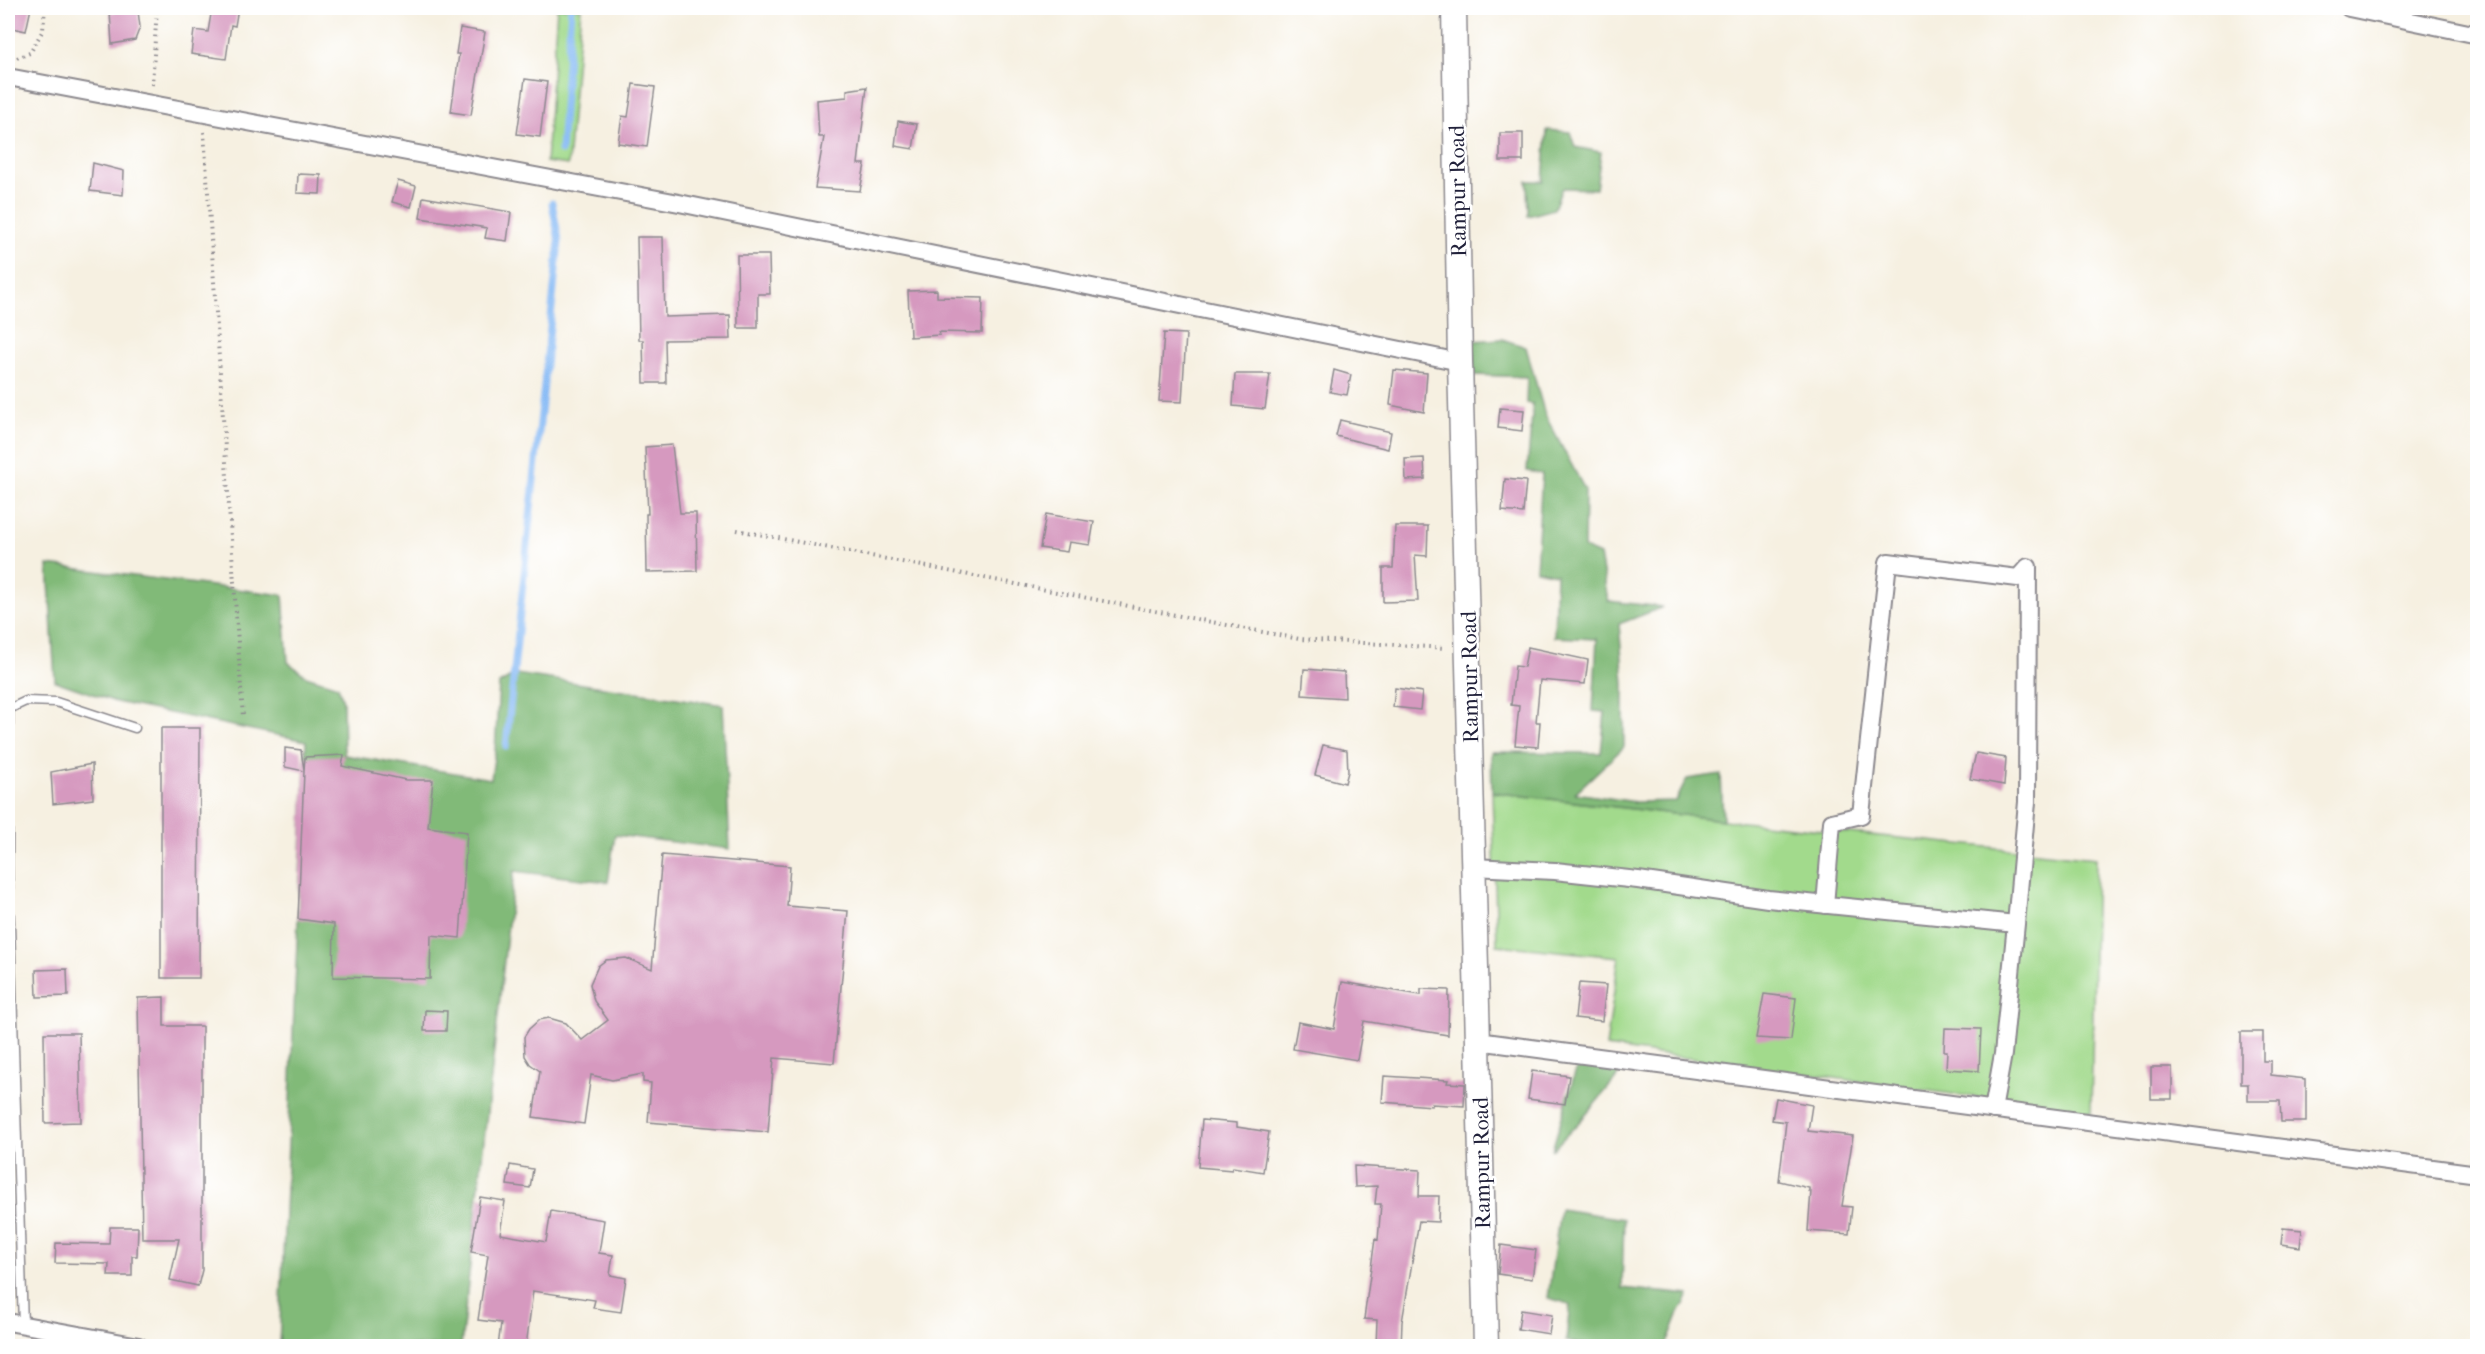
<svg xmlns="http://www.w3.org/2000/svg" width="2485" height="1354" font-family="'IM FELL French Canon',serif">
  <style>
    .green { fill: #a2da8c; stroke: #627e64; stroke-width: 1.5 }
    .forest { fill: #81ba78; stroke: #526e5a; stroke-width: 1.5 }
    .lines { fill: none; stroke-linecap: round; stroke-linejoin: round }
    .stream { stroke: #88bbf5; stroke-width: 7 }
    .building { fill: #d699bf }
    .service-casing { stroke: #8c898e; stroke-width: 11 }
    .minor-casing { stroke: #8c898e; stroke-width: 20 }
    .secondary-casing { stroke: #8c898e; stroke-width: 27 }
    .path { stroke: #8c898e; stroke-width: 4; stroke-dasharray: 1.5 4.5; stroke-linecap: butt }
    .service { stroke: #fff; stroke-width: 8 }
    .minor { stroke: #fff; stroke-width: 16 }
    .secondary { stroke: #fff; stroke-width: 24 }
    .labels { text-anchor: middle; stroke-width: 5; stroke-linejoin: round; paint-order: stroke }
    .street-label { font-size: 22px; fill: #22223b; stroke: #fff }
  </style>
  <rect width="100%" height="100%" fill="#fff"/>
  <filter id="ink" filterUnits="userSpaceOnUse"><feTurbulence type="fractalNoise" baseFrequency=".0167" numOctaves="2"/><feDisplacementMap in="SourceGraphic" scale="12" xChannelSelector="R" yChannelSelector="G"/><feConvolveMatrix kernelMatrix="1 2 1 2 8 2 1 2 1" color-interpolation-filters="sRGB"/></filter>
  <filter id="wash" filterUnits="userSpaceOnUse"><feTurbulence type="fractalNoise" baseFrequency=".008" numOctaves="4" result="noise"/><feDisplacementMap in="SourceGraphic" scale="24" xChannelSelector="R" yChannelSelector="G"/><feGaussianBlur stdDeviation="1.35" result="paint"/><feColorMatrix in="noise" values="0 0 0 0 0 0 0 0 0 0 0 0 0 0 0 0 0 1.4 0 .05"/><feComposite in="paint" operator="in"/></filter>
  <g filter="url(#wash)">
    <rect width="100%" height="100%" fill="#f6f0e1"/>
    <path class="green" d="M557 8H581L568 165 546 162Z
      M1492 792 1723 820 2096 858 2091 1113 1606 1047 1619 957 1497 945Z"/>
    <path class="forest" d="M1547 130 1570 132 1575 147 1601 152 1596 189 1562 188 1554 209 1528 216 1527 181H1543Z
      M1502 339 1526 347 1545 415 1585 490 1584 548 1600 555 1608 601 1663 607 1619 624 1624 683V747L1575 793 1636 802 1676 801 1687 779 1721 774 1723 820 1492 792 1491 752 1601 753 1605 712 1593 711 1597 639 1554 637 1556 574 1536 570 1542 474 1527 471 1533 404 1526 403 1527 377 1474 375 1473 341Z
      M48 565 283 595 288 662 306 676 338 686 343 701 344 755 491 779 495 751 499 684 516 674 723 705 730 849 615 835 608 882 514 871 461 1346H279L306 741 116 702 55 681Z
      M1578 1063 1623 1070 1584 1117 1552 1150Z
      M1560 1209 1624 1219 1622 1288 1689 1295 1678 1315 1666 1346H1601L1566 1341 1570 1304 1548 1298Z"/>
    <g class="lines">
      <path class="stream" d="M561 151 571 8
        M506 747 559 241 552 203"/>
    </g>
    <g id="blocks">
      <path class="building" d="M8 8H31L26 31 8 27Z
        M212 8H238L235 26 231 25 226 59 191 54 194 30 208 32Z
        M138 11 140 27 135 40 112 44 110 12Z
        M460 28 485 32 471 115 451 112 459 54H456Z
        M525 79 547 82 540 137 517 134Z
        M633 84 655 87 647 147 618 143 622 116 628 117Z
        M867 87 858 164H865L860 191 815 188 824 137H819L817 100 847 97V90Z
        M898 121 917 124 913 149 895 146Z
        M1500 133H1523V161H1500Z
        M93 163 124 171 123 195 90 191Z
        M298 174 321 175 320 194 297 193Z
        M398 181 416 186 411 207 392 202Z
        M423 197 511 212 507 241 485 238 487 228 420 218Z
        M637 237H663L665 317 730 315 731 339 665 340 666 383H644L643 340H639Z
        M737 255H769L770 294H758V328H738Z
        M937 290V297L983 298 982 333 939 332 940 335 910 337 908 291Z
        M1164 333 1186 334 1182 402 1159 401Z
        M1334 370 1351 375 1347 395 1330 392Z
        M1394 370 1427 373 1424 412 1390 405Z
        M1235 374H1270L1265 409 1233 406Z
        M1500 408 1524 410 1522 431 1498 428Z
        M1340 420 1391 432 1388 449 1336 436Z
        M672 445 680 513H696L697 571 647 572 646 514H648L645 447Z
        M1424 458 1425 479 1406 480 1405 459Z
        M1505 479 1526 481 1523 513 1502 511Z
        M1046 514 1094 522 1090 545 1069 542 1067 552 1040 548Z
        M1395 526H1428L1427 556 1415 555 1418 601 1383 602V568H1393Z
        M1528 647 1588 660 1585 684 1540 680 1536 722H1540L1538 747 1515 745 1519 706 1511 705 1515 666 1524 667Z
        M1304 669 1344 672 1345 698 1302 695Z
        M1395 688 1422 692 1420 710 1393 707Z
        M161 728H200L199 978H161Z
        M1323 745 1347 750 1348 772 1345 783 1315 775Z
        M285 748 301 750 304 770 305 757 344 755 342 766 406 780H433L428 827 467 832 460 938 431 935 430 979 333 977 334 924 298 919 304 771 285 767Z
        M1976 753 2006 758 2004 785 1970 779Z
        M92 764 93 799 53 804 51 772Z
        M662 855 790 866 787 906 848 911 834 1063 774 1058 768 1132 648 1122 651 1083 643 1082V1074L612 1080 591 1075 584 1124 533 1117 540 1071 530 1064 525 1056 524 1037 529 1029 539 1020 549 1018 566 1023 582 1040 608 1020 594 1001 590 984 598 966 606 960 626 958 652 969Z
        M67 969 68 996 37 997 36 970Z
        M1342 982 1421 995V989L1449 990 1448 1035 1364 1021 1357 1060 1293 1049 1298 1022 1334 1029Z
        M1579 983 1606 985 1602 1021 1575 1018Z
        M1764 994 1796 998 1791 1040 1756 1038Z
        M164 997V1026H202V1270L198 1286 170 1280 179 1239H142L138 998Z
        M425 1010 447 1011 446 1031H424Z
        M1945 1028 1981 1029 1979 1071 1946 1069 1947 1051H1944Z
        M2241 1032H2263V1061H2271V1075L2306 1079V1122H2281L2280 1101H2248V1084H2241Z
        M44 1033H79L81 1122 45 1123Z
        M2151 1067H2172V1099H2151Z
        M1532 1071 1569 1076 1565 1104 1528 1099Z
        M1384 1076 1448 1080 1447 1083 1465 1084 1464 1106 1432 1104V1106L1382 1102Z
        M1776 1098 1812 1105 1808 1131 1853 1136 1842 1206 1852 1207 1849 1234 1808 1231 1811 1191H1809V1188L1779 1181 1786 1122 1772 1120Z
        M1202 1120 1237 1123V1127L1269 1132 1263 1172 1233 1167 1232 1170 1198 1167Z
        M510 1165 533 1169 530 1188 507 1185Z
        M1354 1166 1420 1170 1419 1196H1439L1438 1222 1419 1221 1402 1322 1401 1347H1376L1377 1320 1364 1319 1375 1239 1378 1240 1381 1204H1375L1377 1186 1355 1187Z
        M480 1197 505 1201 500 1234 546 1242 551 1211 604 1220 599 1253 613 1255 610 1275 626 1278 621 1312 593 1308 595 1300 533 1291 526 1347H498L501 1323 478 1320 488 1255 471 1252Z
        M110 1227H138L137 1256H132V1276H108L109 1264 55 1263 56 1243 109 1244Z
        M2283 1228 2302 1230 2300 1247 2281 1244Z
        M1501 1245 1536 1250 1532 1279 1498 1274Z
        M1521 1310 1552 1315 1549 1334 1518 1329Z"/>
    </g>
  </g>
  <g filter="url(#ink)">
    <use href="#blocks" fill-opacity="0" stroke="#8c898e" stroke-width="1.5"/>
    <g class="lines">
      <g class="service-casing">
        <path id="service" d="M23 1325 8 864 9 709 26 701 56 702 135 728"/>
      </g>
      <g class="minor-casing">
        <path id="minor" d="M2349 8 2478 35
          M8 77 679 203 1460 362
          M1473 867 1555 871 1638 880 1768 899 2016 924 2003 1054 1993 1110
          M1825 905 1832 822 1861 815 1888 562 2018 578 2028 567 2027 802 2016 924
          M1478 1041 2478 1174
          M8 1322 139 1346"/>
      </g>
      <g class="secondary-casing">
        <path id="secondary" d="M1454 8 1460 362 1486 1346"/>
      </g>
      <path class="path" d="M17 58 30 53 43 30 45 8
        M152 85 157 8
        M204 132 243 718
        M737 530 1299 639 1446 648"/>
      <use href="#service" class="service"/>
      <use href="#minor" class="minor"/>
      <use href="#secondary" class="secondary"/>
    </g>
  </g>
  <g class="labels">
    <g class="street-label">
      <text transform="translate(1457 191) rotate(-91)" y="8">Rampur Road</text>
      <text transform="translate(1469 677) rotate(-91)" y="8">Rampur Road</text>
      <text transform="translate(1481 1163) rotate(-91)" y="8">Rampur Road</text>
    </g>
  </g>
  <rect width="2485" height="1354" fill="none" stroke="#fff" stroke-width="30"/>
</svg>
